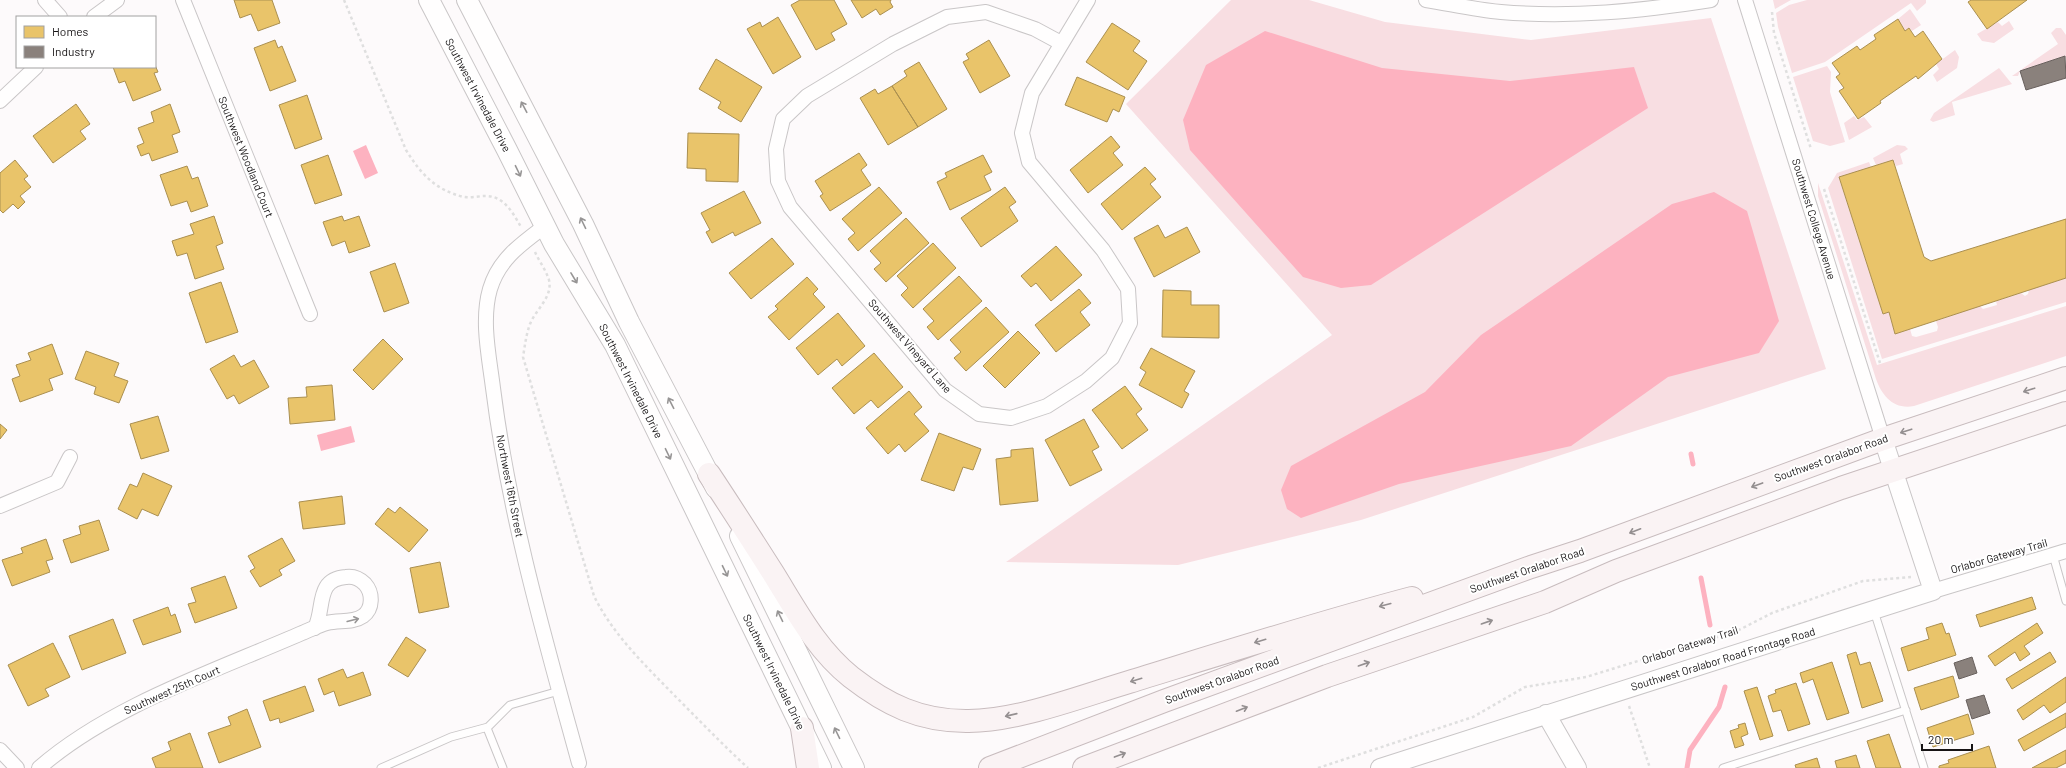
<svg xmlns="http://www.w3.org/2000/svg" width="2066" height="768" font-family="Barlow,sans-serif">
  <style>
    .green { fill: #f8dee2 }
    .water { fill: #fdb2c0 }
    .homes { fill: #e9c46a; stroke: #aa8f50 }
    .industry { fill: #8a817c; stroke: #68605d }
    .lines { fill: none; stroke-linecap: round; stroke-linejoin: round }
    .stream { stroke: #fdb2c0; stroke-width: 5 }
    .service-casing { stroke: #c9c6c7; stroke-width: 9 }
    .minor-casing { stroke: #c9c6c7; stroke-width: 16 }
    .tertiary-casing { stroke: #c9c6c7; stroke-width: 20 }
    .secondary-casing { stroke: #c9c6c7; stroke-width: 22 }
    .primary-casing { stroke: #c8bcbe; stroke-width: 24 }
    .path { stroke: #dfdfdf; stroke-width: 2.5; stroke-dasharray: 3 3; stroke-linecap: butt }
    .service { stroke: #fffefe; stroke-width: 7 }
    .minor { stroke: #fffefe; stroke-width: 14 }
    .tertiary { stroke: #fffefe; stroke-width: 18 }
    .secondary { stroke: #fffefe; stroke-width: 20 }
    .primary { stroke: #faf3f4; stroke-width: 22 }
    .oneway { stroke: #979595 }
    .oneway2 { stroke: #948f90 }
    .labels { text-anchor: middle; stroke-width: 4; stroke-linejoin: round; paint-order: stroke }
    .street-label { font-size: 11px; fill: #171415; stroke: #fff }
  </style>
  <rect width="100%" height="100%" fill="#fdfafb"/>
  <path class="green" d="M1231 0H1309L1385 22 1531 40 1711 18 1826 369 1361 520 1178 565 1006 562 1332 335 1126 104Z
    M1773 0H1791L1775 9Z
    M1807 0H1926V3L1917 11 1911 3 1825 62 1792 73 1778 27 1776 13 1789 5Z
    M1910 9 1921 25 1912 31 1909 28 1905 31 1898 19Z
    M2009 21 2014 29 1994 43 1982 41 1977 34 1998 22 2002 26Z
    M2056 28H2061L2066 35V59L2065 56 2020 71 2018 76H2012L2058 44 2051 33Z
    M1955 50 1959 57 1957 68 1937 82 1933 75 1939 69 1936 64Z
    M1827 66 1831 72 1830 92 1845 142 1830 146 1813 141 1793 77Z
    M1999 68 2012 84 1952 102 1955 115 1933 122 1930 120 1934 113Z
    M1854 116 1857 120 1864 117 1872 127 1849 140 1844 123Z
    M1897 145 1905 146 1908 149 1900 154 1903 164 1896 166 1893 160 1876 165 1873 158Z
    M1869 162 1871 167 1839 178 1883 314 1889 312 1895 334 1910 329 1912 336 1916 337 1937 331 1938 327 1936 321 1980 306 1983 309 1997 305 1996 301 2021 293 2025 296 2028 294 2029 290 2066 278V302L1882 359 1828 188 1837 173Z
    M1818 183 1877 365 2066 306V356L1914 406C1894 410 1882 396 1876 379L1818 196Z"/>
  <path class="water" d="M1265 31 1382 68 1510 81 1634 67 1648 108 1371 285 1341 288 1303 277 1190 150 1183 120 1206 65Z
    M366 145 378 173 365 179 353 151Z
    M1714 192 1747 211 1779 321 1759 353 1668 377 1571 446 1399 484 1301 518 1287 509 1281 490 1291 466 1425 392 1481 335 1672 204Z
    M351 426 355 442 321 451 317 435Z"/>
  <path class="homes" d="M234 0H272L280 23 258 31 251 14 240 18Z
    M800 0H834L847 24 831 33 835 40 816 50 791 5Z
    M851 0H891L890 2 893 7 880 15 876 9 862 18Z
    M1971 0H2027L1987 29 1968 2Z
    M778 17 801 57 773 74 747 29 760 22 762 27Z
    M1898 19 1905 31 1909 28 1915 37 1923 31 1942 59 1918 79 1916 76 1880 101 1881 103 1858 119 1839 91 1844 88 1836 77 1840 74 1832 63 1857 46 1860 50 1876 39 1874 35Z
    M1112 23 1140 41 1133 51 1147 61 1128 90 1086 62Z
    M275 40 278 48 282 46 296 81 270 91 254 48Z
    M989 40 1010 76 980 93 963 62 969 59 966 54Z
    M716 59 762 87 741 122 718 108 721 102 699 89Z
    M919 62 947 109 918 127 892 86 907 76 904 71Z
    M155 65 158 72 154 73 161 90 133 101 125 81 119 83 113 67H155Z
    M1077 77 1125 97 1119 112 1113 109 1107 122 1065 105Z
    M892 86 918 127 888 145 860 98 875 89 878 94Z
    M307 95 322 139 295 149 279 105Z
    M76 104 90 124 80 131 86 139 53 163 33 136Z
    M170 104 180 132 172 135 178 152 152 161 149 153 141 156 137 146 144 143 138 128 154 122 151 112Z
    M688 133 739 134 738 182 706 181V169L687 168Z
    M1111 136 1120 147 1113 153 1123 165 1088 193 1070 170Z
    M859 153 867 165 861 170 871 185 830 211 820 196 823 194 815 181Z
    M328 155 342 195 315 204 301 165Z
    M983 155 992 172 984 176 991 190 950 210 937 182 947 177 945 173Z
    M15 160 28 176 24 179 31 187 20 196 25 202 18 209 13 204 3 213 0 210V173Z
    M1893 160 1924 257 1931 261 2066 219V278L1895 334 1889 312 1883 314 1839 177Z
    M187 166 192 179 198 177 208 206 191 212 187 201 171 206 160 175Z
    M1145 167 1156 179 1150 184 1161 197 1122 230 1101 204Z
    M879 187 902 213 858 251 848 239 855 233 842 219Z
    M1005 187 1016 202 1009 207 1018 221 981 247 961 218Z
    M744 191 761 223 735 236 733 232 712 243 706 232 710 230 701 213Z
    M214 216 223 243 216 246 224 269 195 279 187 253 177 256 172 241 194 234 190 224Z
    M342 216 344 221 359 216 370 246 349 253 345 241 332 246 323 222Z
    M906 218 929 243 886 282 874 269 881 263 870 251Z
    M1158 225 1165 238 1187 227 1200 252 1154 277 1134 238Z
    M772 238 794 264 751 299 729 273Z
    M933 243 956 268 913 308 901 295 908 288 897 276Z
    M1056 246 1082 275 1051 301 1036 283 1031 287 1021 276Z
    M395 263 409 303 384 312 370 272Z
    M959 276 982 301 938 340 927 327 934 321 923 309Z
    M807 277 818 289 813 294 825 307 789 340 768 317 778 309 775 306Z
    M221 282 238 332 206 343 189 293Z
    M1079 289 1091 303 1080 312 1090 325 1056 352 1035 325Z
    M1163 290 1191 291V305H1219V338L1162 337Z
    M986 307 1009 332 966 371 954 358 961 352 950 340Z
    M838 313 865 346 842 366 837 359 818 375 796 348Z
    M1018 331 1040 353 1005 388 983 366Z
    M383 339 403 359 373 390 353 370Z
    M52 344 63 374 49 379 53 390 20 402 12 379 20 376 16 365 31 360 28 353Z
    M1151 348 1195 371 1184 391 1189 394 1182 408 1139 385 1146 372 1140 368Z
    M86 351 119 363 114 376 128 381 119 403 94 394 96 387 75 379Z
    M874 353 903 387 878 408 871 400 854 414 832 388Z
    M234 355 241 367 254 360 269 387 239 404 234 395 227 399 210 369Z
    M332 385 335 420 290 424 288 398 307 397 306 387Z
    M1125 386 1142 409 1136 414 1148 430 1122 449 1092 410Z
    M909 391 922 407 914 414 929 431 905 452 899 444 888 454 866 428Z
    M158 416 169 451 141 459 130 424Z
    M1084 419 1099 447 1092 451 1102 470 1070 486 1045 440Z
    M0 424 7 430 0 439Z
    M939 433 981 449 973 470 963 467 954 491 921 480Z
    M1033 448 1038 501 1000 505 996 459 1011 457V450Z
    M143 473 172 486 158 516 142 509 137 519 118 509 130 484 137 487Z
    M342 496 345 524 303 529 299 502Z
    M400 507 428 530 409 552 375 524 388 508 395 513Z
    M99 520 109 550 71 563 63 540 81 534 79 526Z
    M282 538 295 561 279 570 282 575 260 587 250 571 255 568 248 556Z
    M46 539 53 559 46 561 50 572 12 586 2 560 23 553 21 548Z
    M440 562 449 607 419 613 410 568Z
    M225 576 237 608 195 623 188 604 196 602 191 588Z
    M2032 597 2036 609 1980 627 1976 615Z
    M168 607 171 616 175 614 181 632 143 645 133 620Z
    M113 619 126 653 82 670 69 636Z
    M1942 623 1946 634 1949 633 1956 655 1908 671 1901 648 1929 639 1926 628Z
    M2037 623 2043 633 2024 646 2030 654 2020 661 2015 652 1995 666 1988 656Z
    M406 637 426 650 408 677 388 665Z
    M53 643 70 677 45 689 49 696 28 706 8 665Z
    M1856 652 1860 665 1870 662 1883 701 1862 708 1847 655Z
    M2050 652 2056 662 2012 689 2006 679Z
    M1832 662 1849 713 1827 720 1813 679 1803 683 1800 673Z
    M343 669 347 678 363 672 371 695 339 706 334 691 324 695 318 679Z
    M1953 676 1959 697 1921 710 1914 688Z
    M2066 677V702L2050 713 2044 705 2023 720 2017 710Z
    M1796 683 1810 724 1788 731 1781 710 1773 712 1768 696 1776 693 1775 690Z
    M305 686 314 711 280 723 279 718 270 721 263 701Z
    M1757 687 1773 736 1760 740 1744 691Z
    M247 709 261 747 219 763 208 733 231 725 228 717Z
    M2066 713V727L2024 751 2018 740Z
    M1968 714 1974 734 1933 747 1927 728Z
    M1745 723 1748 734 1741 737 1744 745 1735 748 1730 731 1739 728 1738 725Z
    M190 733 203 768H156L152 758 171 750 168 742Z
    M1889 734 1901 768H1876L1867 741Z
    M1989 746 1996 768H1939V766L1949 763 1948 760Z
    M2066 750V763L2056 768H2032Z
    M1856 755 1860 768H1837L1835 761Z
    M1817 758 1820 768H1796L1795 765Z"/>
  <path class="industry" d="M2065 56 2066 78 2026 90 2020 71Z
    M1972 657 1977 673 1959 679 1954 663Z
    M1984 695 1990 713 1972 719 1966 700Z"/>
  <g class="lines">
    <path class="stream" d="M1691 454 1693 464
      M1701 578 1710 625
      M1687 768 1690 750 1719 707 1725 687"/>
    <g class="service-casing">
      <path id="service" d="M2053 555 2066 601
        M1874 611 1924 768
        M381 768 451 737 488 727
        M503 768 487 728 510 705 559 691
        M1723 768 1906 710"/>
    </g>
    <g class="minor-casing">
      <path id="minor" d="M45 0 60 17
        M183 0 310 314
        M1426 0C1451 4 1476 10 1501 12 1572 18 1641 11 1711 0
        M1745 0 1883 439
        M94 17 117 0
        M1061 43 1035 29 986 12 947 17 893 44 807 96 783 119 776 149 778 181 790 207 945 390 979 414 1011 418 1047 406 1086 381 1112 358 1130 323 1128 289 1103 250 1029 162 1022 133 1032 93 1088 0
        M0 101 36 67
        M545 226C521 244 499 259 490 289 481 320 489 356 493 388 509 516 545 639 579 763
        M0 506 57 482 70 457
        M1933 591 2066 551
        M0 750 17 768
        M39 768C110 706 215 671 302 633 310 630 319 625 327 623 339 620 353 623 363 616 373 609 373 593 365 584 360 579 353 576 346 577 315 579 325 609 315 628"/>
    </g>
    <g class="tertiary-casing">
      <path id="tertiary" d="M1546 714 1577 768
        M1380 768 1933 591 1883 439"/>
    </g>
    <g class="secondary-casing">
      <path id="secondary" d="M429 0 507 150 554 244 615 345 821 768
        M467 0 583 224 629 322 716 488
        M740 536 854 768"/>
    </g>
    <g class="primary-casing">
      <path id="primary" d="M709 474C731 507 752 540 773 573 796 610 816 649 851 677 887 705 920 721 966 721 1015 722 1082 696 1129 682 1223 653 1317 623 1412 598
        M802 728 808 768
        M990 768 1164 701 1531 567 1580 551 1883 439 2066 378
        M1084 768 1327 676 1545 602 1616 571 1841 488 2066 413"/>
    </g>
    <path class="path" d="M344 0 406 150C421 174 435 190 464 197 471 198 479 196 486 196 504 196 513 213 521 227
      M1772 12 1774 33 1811 149
      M1824 189 1880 363
      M535 252C539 261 546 270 549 280 553 297 536 309 530 324 526 335 525 345 523 357L594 596C613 635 646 666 676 697 700 721 723 745 748 768
      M1629 706 1650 768
      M1318 768 1473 717 1525 687 1586 677 1664 653 1737 631 1772 613 1863 581 1911 577"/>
    <use href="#service" class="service"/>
    <use href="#minor" class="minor"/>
    <use href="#tertiary" class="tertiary"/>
    <use href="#secondary" class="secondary"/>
    <use href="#primary" class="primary"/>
  </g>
  <defs><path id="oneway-shaft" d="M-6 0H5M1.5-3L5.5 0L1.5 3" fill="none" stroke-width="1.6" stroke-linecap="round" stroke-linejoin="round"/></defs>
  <g class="oneway">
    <use href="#oneway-shaft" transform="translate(524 107) rotate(-118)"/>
    <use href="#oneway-shaft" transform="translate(518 171) rotate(64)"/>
    <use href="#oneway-shaft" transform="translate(583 223) rotate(-116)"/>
    <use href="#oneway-shaft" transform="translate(574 278) rotate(59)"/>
    <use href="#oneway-shaft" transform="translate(671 403) rotate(-117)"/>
    <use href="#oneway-shaft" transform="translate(668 454) rotate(64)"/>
    <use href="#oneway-shaft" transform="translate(725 571) rotate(64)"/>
    <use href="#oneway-shaft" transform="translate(780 616) rotate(-116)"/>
    <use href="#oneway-shaft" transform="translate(353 620) rotate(-14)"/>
    <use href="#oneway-shaft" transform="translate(837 733) rotate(-116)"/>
  </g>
  <g class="oneway2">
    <use href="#oneway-shaft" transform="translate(2029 390) rotate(162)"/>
    <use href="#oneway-shaft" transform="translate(1906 431) rotate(162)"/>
    <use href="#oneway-shaft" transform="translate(1757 485) rotate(160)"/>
    <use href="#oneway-shaft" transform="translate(1635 531) rotate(159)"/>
    <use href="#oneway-shaft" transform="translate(1385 605) rotate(165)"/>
    <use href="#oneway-shaft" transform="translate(1487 622) rotate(-19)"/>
    <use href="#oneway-shaft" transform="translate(1260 641) rotate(163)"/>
    <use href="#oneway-shaft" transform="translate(1364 664) rotate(-19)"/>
    <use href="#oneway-shaft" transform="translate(1136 680) rotate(163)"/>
    <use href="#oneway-shaft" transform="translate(1242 709) rotate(-21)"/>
    <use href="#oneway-shaft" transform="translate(1011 715) rotate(167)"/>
    <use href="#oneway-shaft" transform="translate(1120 755) rotate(-20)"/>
  </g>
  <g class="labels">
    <g class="street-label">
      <text transform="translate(478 95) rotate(62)" y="4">Southwest Irvinedale Drive</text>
      <text transform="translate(246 157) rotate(68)" y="4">Southwest Woodland Court</text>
      <text transform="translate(1814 219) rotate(73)" y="4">Southwest College Avenue</text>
      <text transform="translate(910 346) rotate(49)" y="4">Southwest Vineyard Lane</text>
      <text transform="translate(631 381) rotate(63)" y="4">Southwest Irvinedale Drive</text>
      <text transform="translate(1831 458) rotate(-20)" y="4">Southwest Oralabor Road</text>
      <text transform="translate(510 486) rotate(79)" y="4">Northwest 16th Street</text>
      <text transform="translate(1999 556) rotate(-16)" y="4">Orlabor Gateway Trail</text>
      <text transform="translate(1527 570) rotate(-19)" y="4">Southwest Oralabor Road</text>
      <text transform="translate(1690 645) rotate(-18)" y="4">Orlabor Gateway Trail</text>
      <text transform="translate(1723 659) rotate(-17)" y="4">Southwest Oralabor Road Frontage Road</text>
      <text transform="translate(774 672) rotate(64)" y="4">Southwest Irvinedale Drive</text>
      <text transform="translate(1222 680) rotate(-20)" y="4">Southwest Oralabor Road</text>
      <text transform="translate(172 690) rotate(-24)" y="4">Southwest 25th Court</text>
    </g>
  </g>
  <rect x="16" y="16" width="140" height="52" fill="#ffffff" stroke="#a2a1a1"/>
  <rect x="24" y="26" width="20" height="12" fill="#e9c46a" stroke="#a2a1a1"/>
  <text x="52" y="36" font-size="12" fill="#171415">Homes</text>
  <rect x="24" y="46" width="20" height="12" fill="#8a817c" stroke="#a2a1a1"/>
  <text x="52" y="56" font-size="12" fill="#171415">Industry</text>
  <path d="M1922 744v6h50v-6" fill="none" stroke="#171415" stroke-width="2"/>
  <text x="1928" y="744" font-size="12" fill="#171415" stroke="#ffffff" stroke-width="3" paint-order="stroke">20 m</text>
</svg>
